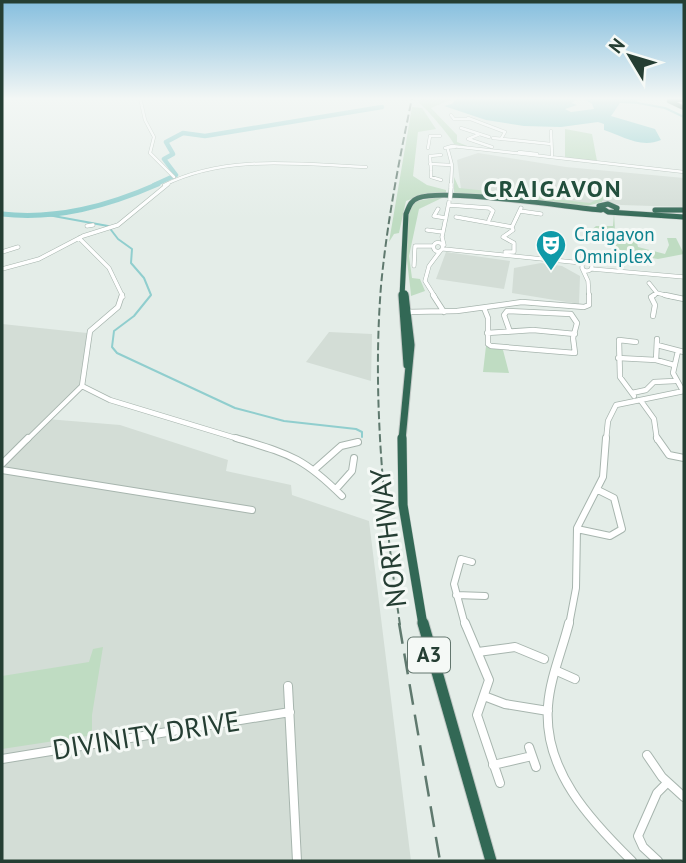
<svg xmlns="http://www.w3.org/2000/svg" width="686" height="863" font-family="'PT Sans',sans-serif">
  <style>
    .built { fill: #d3ddd6 }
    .green { fill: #bfdcc2 }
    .water { fill: #90cece }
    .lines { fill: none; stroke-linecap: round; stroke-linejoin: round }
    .stream { stroke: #90cece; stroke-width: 2 }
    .river-far1 { stroke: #90cece; stroke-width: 4.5 }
    .river { stroke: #90cece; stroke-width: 5 }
    .minor-far4-casing { stroke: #a7b5ae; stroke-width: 3.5 }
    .minor-far3-casing { stroke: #a7b5ae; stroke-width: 4.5 }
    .minor-far2-casing { stroke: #a7b5ae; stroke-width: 6 }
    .minor-far1-casing { stroke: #a7b5ae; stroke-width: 8 }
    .minor-casing { stroke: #a7b5ae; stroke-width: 10 }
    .highway-far4-casing { stroke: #c2c9c6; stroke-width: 5 }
    .highway-far3-casing { stroke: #c2c9c6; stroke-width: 6 }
    .highway-far2-casing { stroke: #c2c9c6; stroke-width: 9 }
    .highway-far1-casing { stroke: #c2c9c6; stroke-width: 10 }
    .highway-casing { stroke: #c2c9c6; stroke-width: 13 }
    .minor-far4 { stroke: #fff; stroke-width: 2.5 }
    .minor-far3 { stroke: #fff; stroke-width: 3.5 }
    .minor-far2 { stroke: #fff; stroke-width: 4.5 }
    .minor-far1 { stroke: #fff; stroke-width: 6 }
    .minor { stroke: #fff; stroke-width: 8 }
    .highway-far4 { stroke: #326855; stroke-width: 4.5 }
    .highway-far3 { stroke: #326855; stroke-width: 5 }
    .highway-far2 { stroke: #326855; stroke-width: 7 }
    .highway-far1 { stroke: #326855; stroke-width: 9 }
    .highway { stroke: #326855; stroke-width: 11 }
    .rail-far1 { stroke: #5f796e; stroke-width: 2; stroke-dasharray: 8 3.5; stroke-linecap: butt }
    .rail { stroke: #5f796e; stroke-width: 2.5; stroke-dasharray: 21 10; stroke-linecap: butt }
    .minor-bridge-casing { stroke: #a7b5ae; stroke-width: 4.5; stroke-linecap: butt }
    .minor-bridge { stroke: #fff; stroke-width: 3.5 }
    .labels { text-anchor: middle; stroke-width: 6; stroke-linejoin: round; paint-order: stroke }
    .far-culture-label { font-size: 19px; fill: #0d838f; stroke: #f5f9f6; text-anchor: start }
    .shield { fill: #f5f9f6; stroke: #63766e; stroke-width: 2 }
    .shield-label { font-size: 21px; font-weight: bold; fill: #253e33 }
    .far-district-label { font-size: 24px; font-weight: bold; letter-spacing: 2px; fill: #224f3d; stroke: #f5f9f6 }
    .near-street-label { font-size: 28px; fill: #253e33; stroke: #f5f9f6 }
  </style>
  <rect width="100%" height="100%" fill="#e4ede8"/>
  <path class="built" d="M478 153 566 167 684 178V207L621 205 602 201 593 204 461 189 457 160Z
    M446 252 510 261 504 289 436 279Z
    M541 263 562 266 580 276 579 304 512 293 514 268Z
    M2 324 87 333 80 384 47 419 120 425 228 460 226 471 291 485 292 495 369 521 411 861H2Z
    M329 332 372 334 371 381 306 362Z"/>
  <path class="green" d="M420 98H454L431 108 457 135V142L470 147 454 144C451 137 425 107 419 103Z
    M412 107 422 108 436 129 418 132 413 176 427 185 446 190V194L427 193 406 201 399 233 394 234 389 242Z
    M565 129 592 134 597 161 565 158Z
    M454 177 459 188 518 194 515 198 520 195 590 203 596 200 595 194H605L602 202 587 206 454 195Z
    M446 196 419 209 409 256 412 278 420 279 425 291 411 296C410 275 396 213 417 201Z
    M614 214 615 230 632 232 633 236 614 231 605 237 622 244 625 238 636 239 638 247 665 254 669 245 667 238H676L684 254 658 259 634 255 590 239 588 233 596 226H613Z
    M486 346 503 350 509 373 483 372Z
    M103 647 92 715V732L87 736 2 749V676L89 662 93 649Z"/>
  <path class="water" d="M457 98H577L572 103 577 105 565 109 571 112 594 109 592 104 583 98H634L639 104 620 103 611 116 655 129 661 140C640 149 621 135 604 130V124L598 122 561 127 524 126 486 120 444 106 452 104Z"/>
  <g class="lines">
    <path class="stream" d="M634 99H639
      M638 103 665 108 684 117
      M48 215 108 226 118 239 132 249 131 263 144 278 151 295 134 316 114 331 112 347 117 353 235 408 284 421 356 429 362 432V437"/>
    <path class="river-far1" d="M154 185 176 175 164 159 173 154 166 142 183 133 205 136 382 107"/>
    <path class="river" d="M2 214C57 220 108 206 158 184"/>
    <g class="minor-far4-casing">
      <path id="minor-far4" d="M140 98 145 120 154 137 150 153 174 177
        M451 115 454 119H470
        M468 118 505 132 501 139
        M461 128 489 137
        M551 131 552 155
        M480 134 468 139 492 147
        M493 138 551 144
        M455 147 445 148 452 146 684 172
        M428 148 430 136H440
        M448 150 452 165 451 185
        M519 152 537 154
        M430 164 452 165
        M431 170 430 156 441 155
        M431 172V177L441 180
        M164 185C226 154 299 164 366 167"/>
    </g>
    <g class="minor-far3-casing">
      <path id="minor-far3" d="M451 188V184
        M449 205 489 208 493 211 489 220
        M438 209 434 216 446 218
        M520 211 541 214
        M456 217 512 227 521 208
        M87 226 93 225
        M427 230 442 232
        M79 238 109 268 123 297
        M433.5 247a4.5 4.5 0 1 1 9 0a4.5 4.5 0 1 1-9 0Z
        M444 245 442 237 449 202
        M444 249 582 263
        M2 252 18 247
        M505 252H514V243L503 237 513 230 512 227
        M582 266a5 5 0 1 1 10 0a5 5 0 1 1-10 0Z
        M414 266 415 246H432
        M582 268 588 281 589 297
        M2 269 39 259 83 236 118 225 168 184
        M592 269 684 277
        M649 283 657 293 673 297
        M435 297 425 281 429 266 441 250
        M652 297 657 293"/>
    </g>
    <g class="minor-far2-casing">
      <path id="minor-far2" d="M433 295 444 312
        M665 295 684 299
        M484 308 488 318V344L491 346 575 353 573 338 577 323 571 314 507 311 504 315 510 332
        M405 312 457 311 522 302 584 307 589 305V295
        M653 316 655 305 651 297 654 295
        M487 333 533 330 575 334
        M657 345 684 352
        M678 351 673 373 683 391
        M618 358 656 360 674 365
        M656 360 657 339
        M82 386 90 331 118 307 122 295
        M82 386 110 400 242 440
        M632 393 646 390 654 382 675 381
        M634 396 620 377 619 340 636 342
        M641 401 654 419 657 440
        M27 440 82 386
        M606 440 608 421 616 405 684 391"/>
    </g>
    <g class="minor-far1-casing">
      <path id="minor-far1" d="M236 438C288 454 302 456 342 496
        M657 438 669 455 684 458
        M2 464 28 438
        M315 469 341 446 358 442
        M2 470 252 510
        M336 489 352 471 354 458
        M577 529 610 536 622 529 614 498 598 490
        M456 595 485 596
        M465 625 454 584 461 559 472 562
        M569 625 576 588 577 528 603 477 606 438"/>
    </g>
    <g class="minor-casing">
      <path id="minor" d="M465 623 489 680 477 715 500 783
        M569 623C562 651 550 678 548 706 543 770 590 820 632 861
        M478 652 515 647 544 659
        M557 671 575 679
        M288 686 297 861
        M484 696 505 704 548 711
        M529 747 536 767
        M647 755 662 777 684 797
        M2 759 290 712
        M493 765 532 756
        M658 861 643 847 638 836 657 793 667 783"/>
    </g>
    <g class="highway-far4-casing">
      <path id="highway-far4" d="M684 99 669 101 684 108"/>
    </g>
    <g class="highway-far3-casing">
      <path id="highway-far3" d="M655 210H684
        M616 211 617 208 608 204 599 206 608 212 684 217
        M405 293 406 297
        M402 297 406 214C409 207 410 201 418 198 443 188 567 207 601 210"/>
    </g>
    <g class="highway-far2-casing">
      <path id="highway-far2" d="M402 295 407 365
        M402 440 411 345 405 295"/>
    </g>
    <g class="highway-far1-casing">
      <path id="highway-far1" d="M402 438 403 505 423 625"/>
    </g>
    <g class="highway-casing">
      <path id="highway" d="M423 623 491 861"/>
    </g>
    <use href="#minor-far4" class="minor-far4"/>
    <use href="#minor-far3" class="minor-far3"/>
    <use href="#minor-far2" class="minor-far2"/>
    <use href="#minor-far1" class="minor-far1"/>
    <use href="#minor" class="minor"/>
    <use href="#highway-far4" class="highway-far4"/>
    <use href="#highway-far3" class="highway-far3"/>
    <use href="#highway-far2" class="highway-far2"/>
    <use href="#highway-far1" class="highway-far1"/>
    <use href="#highway" class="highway"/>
    <path class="rail-far1" d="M400 625C384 514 372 399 381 286 387 222 399 161 412 98"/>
    <path class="rail" d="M399 623 440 861"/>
    <g class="minor-bridge-casing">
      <path id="minor-bridge" d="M450 199 451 188"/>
    </g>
    <use href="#minor-bridge" class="minor-bridge"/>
  </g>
  <linearGradient id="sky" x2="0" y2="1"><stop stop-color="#85bede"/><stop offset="0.45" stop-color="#f3f7f5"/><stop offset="1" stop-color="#f3f7f5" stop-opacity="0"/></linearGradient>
  <rect width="686" height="219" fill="url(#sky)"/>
  <defs>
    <g id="theatre-pin" transform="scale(1.575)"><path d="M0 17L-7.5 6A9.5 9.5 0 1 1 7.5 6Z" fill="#0f9aa8" stroke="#f5f9f6"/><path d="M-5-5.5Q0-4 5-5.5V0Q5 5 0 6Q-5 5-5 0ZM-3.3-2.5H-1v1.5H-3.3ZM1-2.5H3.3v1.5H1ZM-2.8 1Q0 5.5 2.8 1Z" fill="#fff"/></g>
  </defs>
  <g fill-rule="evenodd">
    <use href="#theatre-pin" x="551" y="245"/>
  </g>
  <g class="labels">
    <g class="far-culture-label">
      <text x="574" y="241">Craigavon<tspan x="574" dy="22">Omniplex</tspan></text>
    </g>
    <rect class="shield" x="408" y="637.5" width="42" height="35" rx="5"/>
    <g class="shield-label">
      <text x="429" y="662">A3</text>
    </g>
    <g class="far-district-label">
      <text x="553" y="197">CRAIGAVON</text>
    </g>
    <g class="near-street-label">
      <text transform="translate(388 538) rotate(-97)" y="10">NORTHWAY</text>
      <text transform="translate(146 735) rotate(-9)" y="10">DIVINITY DRIVE</text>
    </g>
  </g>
  <rect width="686" height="863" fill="none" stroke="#253e33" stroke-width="7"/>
  <g transform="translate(630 56) rotate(308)" stroke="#f5f9f6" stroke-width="5" paint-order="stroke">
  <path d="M0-5L12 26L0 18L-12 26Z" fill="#253e33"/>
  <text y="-10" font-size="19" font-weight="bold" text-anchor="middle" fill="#253e33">N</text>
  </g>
</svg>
